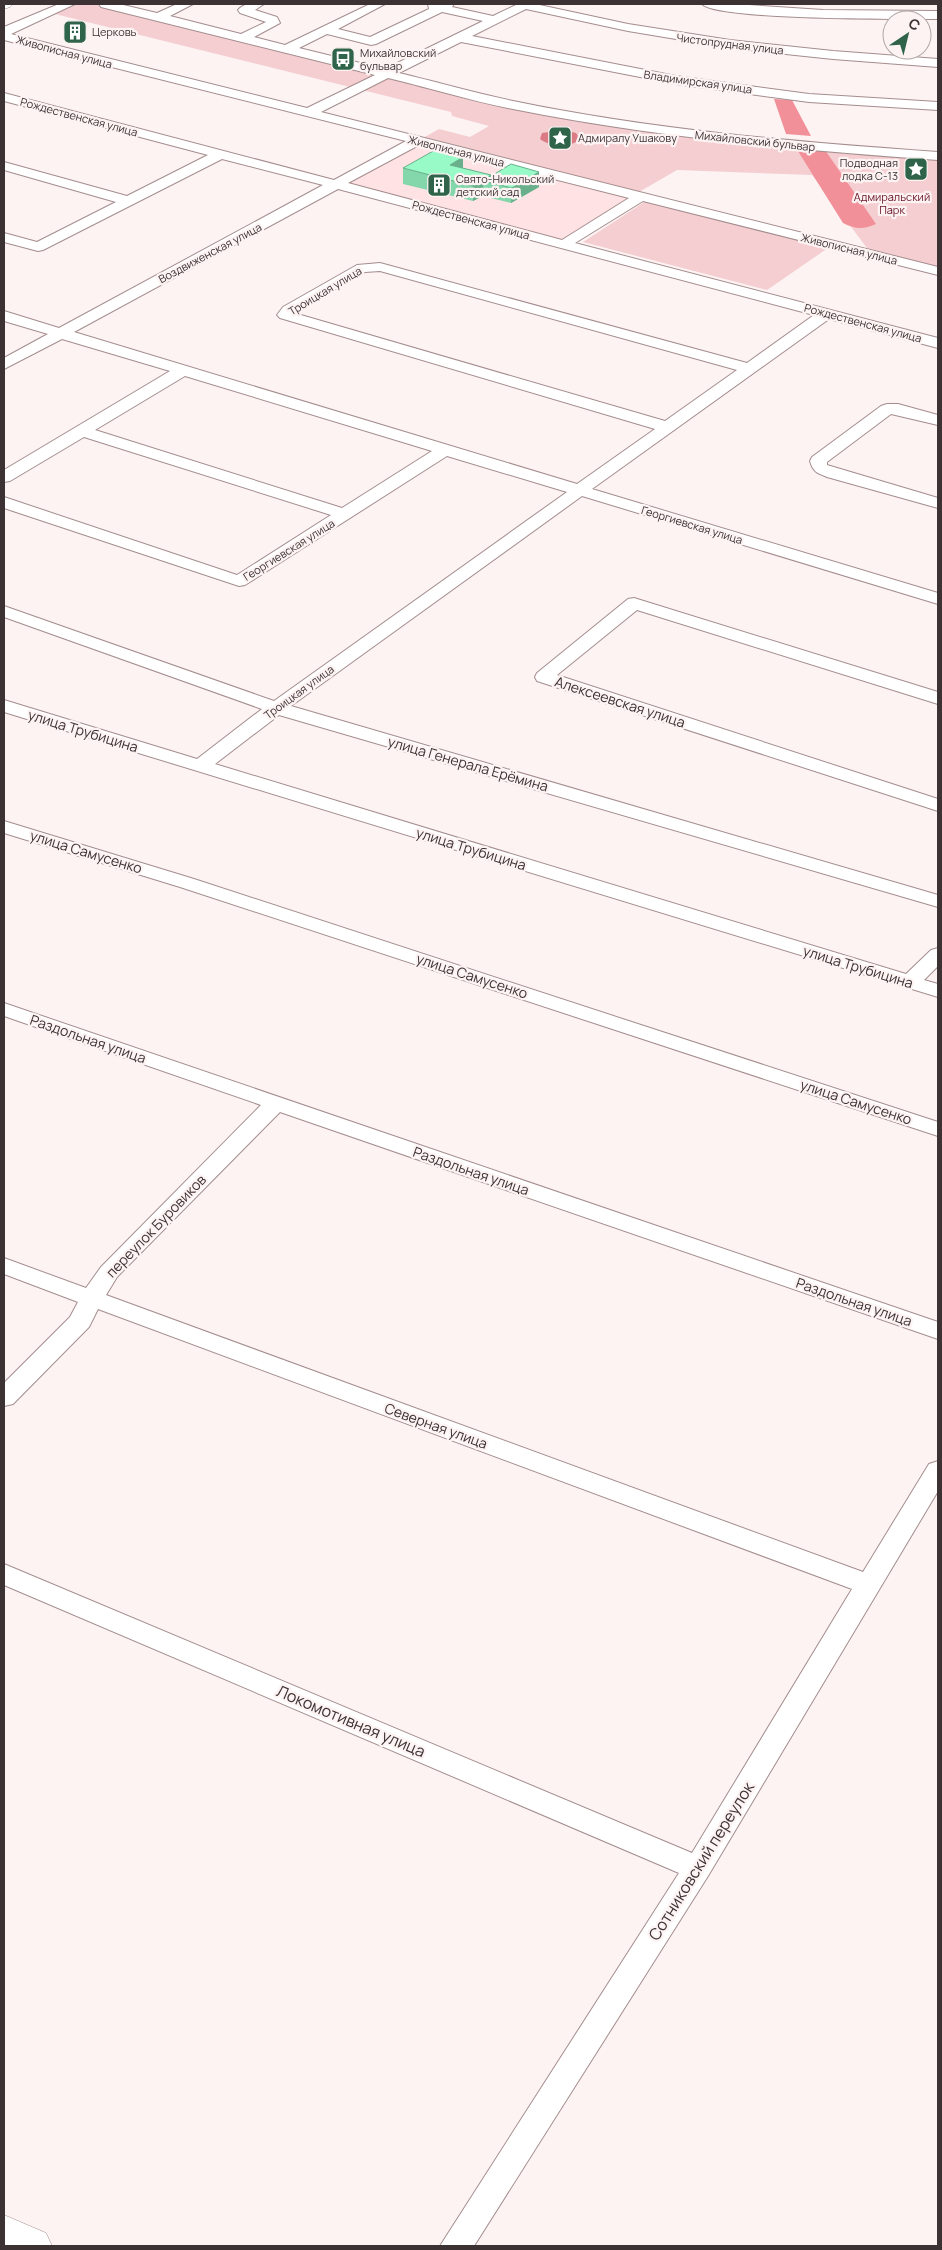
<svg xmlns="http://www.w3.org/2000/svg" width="942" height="2250" font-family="Manrope,sans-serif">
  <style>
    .built { fill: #ffe3e4 }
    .green { fill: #f4ced0 }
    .forest { fill: #f19098 }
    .water { fill: #db7c84 }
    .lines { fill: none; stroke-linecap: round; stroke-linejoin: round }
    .street-casing { stroke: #a58d8e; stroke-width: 2 }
    .secondary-casing { stroke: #a58d8e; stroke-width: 1 }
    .street { fill: #fff; fill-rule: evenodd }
    .secondary { fill: #fff; fill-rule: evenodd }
    .wall { fill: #83d7ab }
    .shaded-wall { fill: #6aaf8b }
    .building { fill: #98fac7; stroke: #6aaf8b }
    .labels { text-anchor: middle; stroke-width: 4.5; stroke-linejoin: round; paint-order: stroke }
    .far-poi-label { font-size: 11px; fill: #3c3233; stroke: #fdf3f3; text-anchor: start }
    .far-street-label { font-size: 11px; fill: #3c3233; stroke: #fdf3f3 }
    .far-park-label { font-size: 11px; fill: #661022; stroke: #fdf3f3 }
    .street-label { font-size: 14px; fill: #3c3233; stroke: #fdf3f3 }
    .near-street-label { font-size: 16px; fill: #3c3233; stroke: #fdf3f3 }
  </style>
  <rect width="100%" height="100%" fill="#fdf3f3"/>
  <path class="built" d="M416 144 630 197 563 241 343 183Z"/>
  <path class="green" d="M78 4H93L507 106 792 147 938 158V268L870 252 812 175 677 170 639 192 423 138 439 129 470 137 489 126 452 116 451 112 55 14Z
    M646 201 828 248 767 290 583 242Z"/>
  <path class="forest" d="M774 99 792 100 811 136 786 134Z
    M796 148 825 150 876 224C863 230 855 229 843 223Z"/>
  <path class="water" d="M563 130 576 133 580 139C571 148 550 147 540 139L542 133Z"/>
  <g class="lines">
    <g class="street-casing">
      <path id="street" d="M59 4H75L11 34 307 108 375 75 101 7 99 4H119L157 13 177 4H193L170 16 241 34 266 22 240 13 238 10C245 2 254 4 264 4L255 10 277 17 280 23 254 37 285 45 370 4H385L338 29 370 37 429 9 428 4H454L452 7 493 16 518 4H535L628 24 730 40 833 51 938 59V67L833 59 730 48 628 31 526 9 472 36 676 76 809 94 938 102V110L809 102 676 84 461 42 399 73C437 82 475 93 513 101 653 130 796 142 938 152V160C796 150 653 137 513 109 471 101 430 88 388 78L321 112 938 267V275L643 201 575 243 938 338V348L829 319 592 489 938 593V604L582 496 291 706 938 895V907L279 715 215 764 906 974 931 950 938 948V966L924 980 938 984V997L4 712V700L197 759 262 709 4 617V606L274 701 567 492 447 456 245 585 239 586 4 508V497L237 575 331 515 84 437 10 481 4 482V470L170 371 62 339 4 369V358L48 334 4 321V311L59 328 323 185 222 159 43 250 38 251 4 242V233L37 242 116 202 4 170V162L127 196 208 155 4 101V93L334 180 406 141 4 40V27ZM442 12 483 21 385 69 299 48 327 34 371 45 376 44ZM419 145 629 198 562 240 348 183ZM338 189 814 315 747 363 380 263 357 265 283 307 277 315 280 318 655 429 577 484 74 332ZM380 271 737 370 665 421 294 313 365 272ZM185 376 432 451 342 508 95 430Z
        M702 4H734L823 10 938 11V19C907 19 716 20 702 4Z
        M887 404H898L938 415V425L891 414 827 462V465L938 498V508L827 477C817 473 813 472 810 461L812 457 881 406Z
        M634 598 938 692V704L637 610 557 675 938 799V811L537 681 535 677 537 673 628 599Z
        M4 821 194 879 938 1122V1136L180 887 4 833Z
        M4 1003 938 1322V1339L280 1112 117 1277 106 1295 863 1572 929 1464 938 1461V1491L708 1876 474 2246H440L679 1873 4 1585V1564L692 1853 852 1589 98 1309 89 1327 13 1404 4 1406V1383L70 1317 78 1302 4 1274V1258L86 1288 101 1267 261 1105 4 1016Z"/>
    </g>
    <g class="secondary-casing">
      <path id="secondary" d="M4 4H13L10 7 4 9Z
        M4 2215 46 2233 52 2246H4Z"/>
    </g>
    <use href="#street" class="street"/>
    <use href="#secondary" class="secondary"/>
  </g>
  <path class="wall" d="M463 157V168L491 175 539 172V187L511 203 483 196 473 201 403 184V168Z"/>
  <path class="shaded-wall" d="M463 157V172L450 165Z
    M539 172V187L511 203 512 188Z
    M491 175 483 181V196L473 201V186Z"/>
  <path class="building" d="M435 150 463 157 450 165 491 175 473 186 403 168Z
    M511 164 539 172 512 188 483 181Z"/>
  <defs>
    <g id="building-square" transform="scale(1.25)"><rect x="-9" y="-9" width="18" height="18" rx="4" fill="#2f644a" stroke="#fdf3f3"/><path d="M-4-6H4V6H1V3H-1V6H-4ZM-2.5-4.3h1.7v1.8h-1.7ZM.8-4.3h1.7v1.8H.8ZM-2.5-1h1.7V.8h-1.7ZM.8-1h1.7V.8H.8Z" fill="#fff"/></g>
    <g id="bus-square" transform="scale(1.25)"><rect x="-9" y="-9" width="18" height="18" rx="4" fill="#2f644a" stroke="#fdf3f3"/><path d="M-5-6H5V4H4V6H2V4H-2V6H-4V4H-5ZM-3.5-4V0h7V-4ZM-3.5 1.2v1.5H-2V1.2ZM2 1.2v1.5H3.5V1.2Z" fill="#fff"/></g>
    <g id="sight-square" transform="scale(1.25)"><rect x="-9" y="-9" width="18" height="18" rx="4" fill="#2f644a" stroke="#fdf3f3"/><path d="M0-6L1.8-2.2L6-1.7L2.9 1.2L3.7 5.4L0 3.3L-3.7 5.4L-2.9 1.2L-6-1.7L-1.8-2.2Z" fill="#fff"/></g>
  </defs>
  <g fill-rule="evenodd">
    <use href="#building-square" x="75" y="32"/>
    <use href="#bus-square" x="343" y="59"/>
    <use href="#sight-square" x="560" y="138"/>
    <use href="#sight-square" x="916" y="169"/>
    <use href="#building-square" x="439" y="185"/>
  </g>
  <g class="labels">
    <g class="far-poi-label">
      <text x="92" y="36">Церковь</text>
      <text x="360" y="57">Михайловский<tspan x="360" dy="13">бульвар</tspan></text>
      <text x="578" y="142">Адмиралу Ушакову</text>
      <text x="898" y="167" text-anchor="end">Подводная<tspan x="898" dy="13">лодка С-13</tspan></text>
      <text x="456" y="183">Свято-Никольский<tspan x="456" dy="13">детский сад</tspan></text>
    </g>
    <g class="far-street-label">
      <text transform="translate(730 44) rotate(7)" y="4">Чистопрудная улица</text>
      <text transform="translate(64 52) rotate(15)" y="4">Живописная улица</text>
      <text transform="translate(698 82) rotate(8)" y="4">Владимирская улица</text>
      <text transform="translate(79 117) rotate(15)" y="4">Рождественская улица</text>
      <text transform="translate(755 141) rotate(6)" y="4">Михайловский бульвар</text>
      <text transform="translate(456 151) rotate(14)" y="4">Живописная улица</text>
      <text transform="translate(471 220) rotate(15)" y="4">Рождественская улица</text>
      <text transform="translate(849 249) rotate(14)" y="4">Живописная улица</text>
      <text transform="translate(210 253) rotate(-28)" y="4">Воздвиженская улица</text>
      <text transform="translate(325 291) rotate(-31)" y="4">Троицкая улица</text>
      <text transform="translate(863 323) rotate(15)" y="4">Рождественская улица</text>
      <text transform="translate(692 525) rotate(17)" y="4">Георгиевская улица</text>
      <text transform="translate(289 550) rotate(-32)" y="4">Георгиевская улица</text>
      <text transform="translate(299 692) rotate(-36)" y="4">Троицкая улица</text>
    </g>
    <g class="far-park-label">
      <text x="892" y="201">Адмиральский<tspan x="892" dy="13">Парк</tspan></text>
    </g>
    <g class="street-label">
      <text transform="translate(620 702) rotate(18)" y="5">Алексеевская улица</text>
      <text transform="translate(83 731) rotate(17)" y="5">улица Трубицина</text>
      <text transform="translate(468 764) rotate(16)" y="5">улица Генерала Ерёмина</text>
      <text transform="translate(471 849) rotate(17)" y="5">улица Трубицина</text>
      <text transform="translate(86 852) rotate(17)" y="5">улица Самусенко</text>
      <text transform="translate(858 967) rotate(17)" y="5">улица Трубицина</text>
      <text transform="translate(472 976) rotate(18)" y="5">улица Самусенко</text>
      <text transform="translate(88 1039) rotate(19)" y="5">Раздольная улица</text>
      <text transform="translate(856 1102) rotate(18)" y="5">улица Самусенко</text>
      <text transform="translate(471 1171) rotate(19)" y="5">Раздольная улица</text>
      <text transform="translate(156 1226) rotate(-46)" y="5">переулок Буровиков</text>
      <text transform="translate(854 1302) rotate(19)" y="5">Раздольная улица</text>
      <text transform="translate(436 1426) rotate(20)" y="5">Северная улица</text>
    </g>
    <g class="near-street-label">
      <text transform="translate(351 1721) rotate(23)" y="6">Локомотивная улица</text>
      <text transform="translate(701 1861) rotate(-58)" y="6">Сотниковский переулок</text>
    </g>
  </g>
  <rect width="942" height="2250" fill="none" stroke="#3c3233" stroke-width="10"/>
  <g transform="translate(907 35) rotate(35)"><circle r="24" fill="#fdf3f3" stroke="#b0a6a6"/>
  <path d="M0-4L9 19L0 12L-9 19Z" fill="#2f644a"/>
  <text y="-8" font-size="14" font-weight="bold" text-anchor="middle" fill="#3c3233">С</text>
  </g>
</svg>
